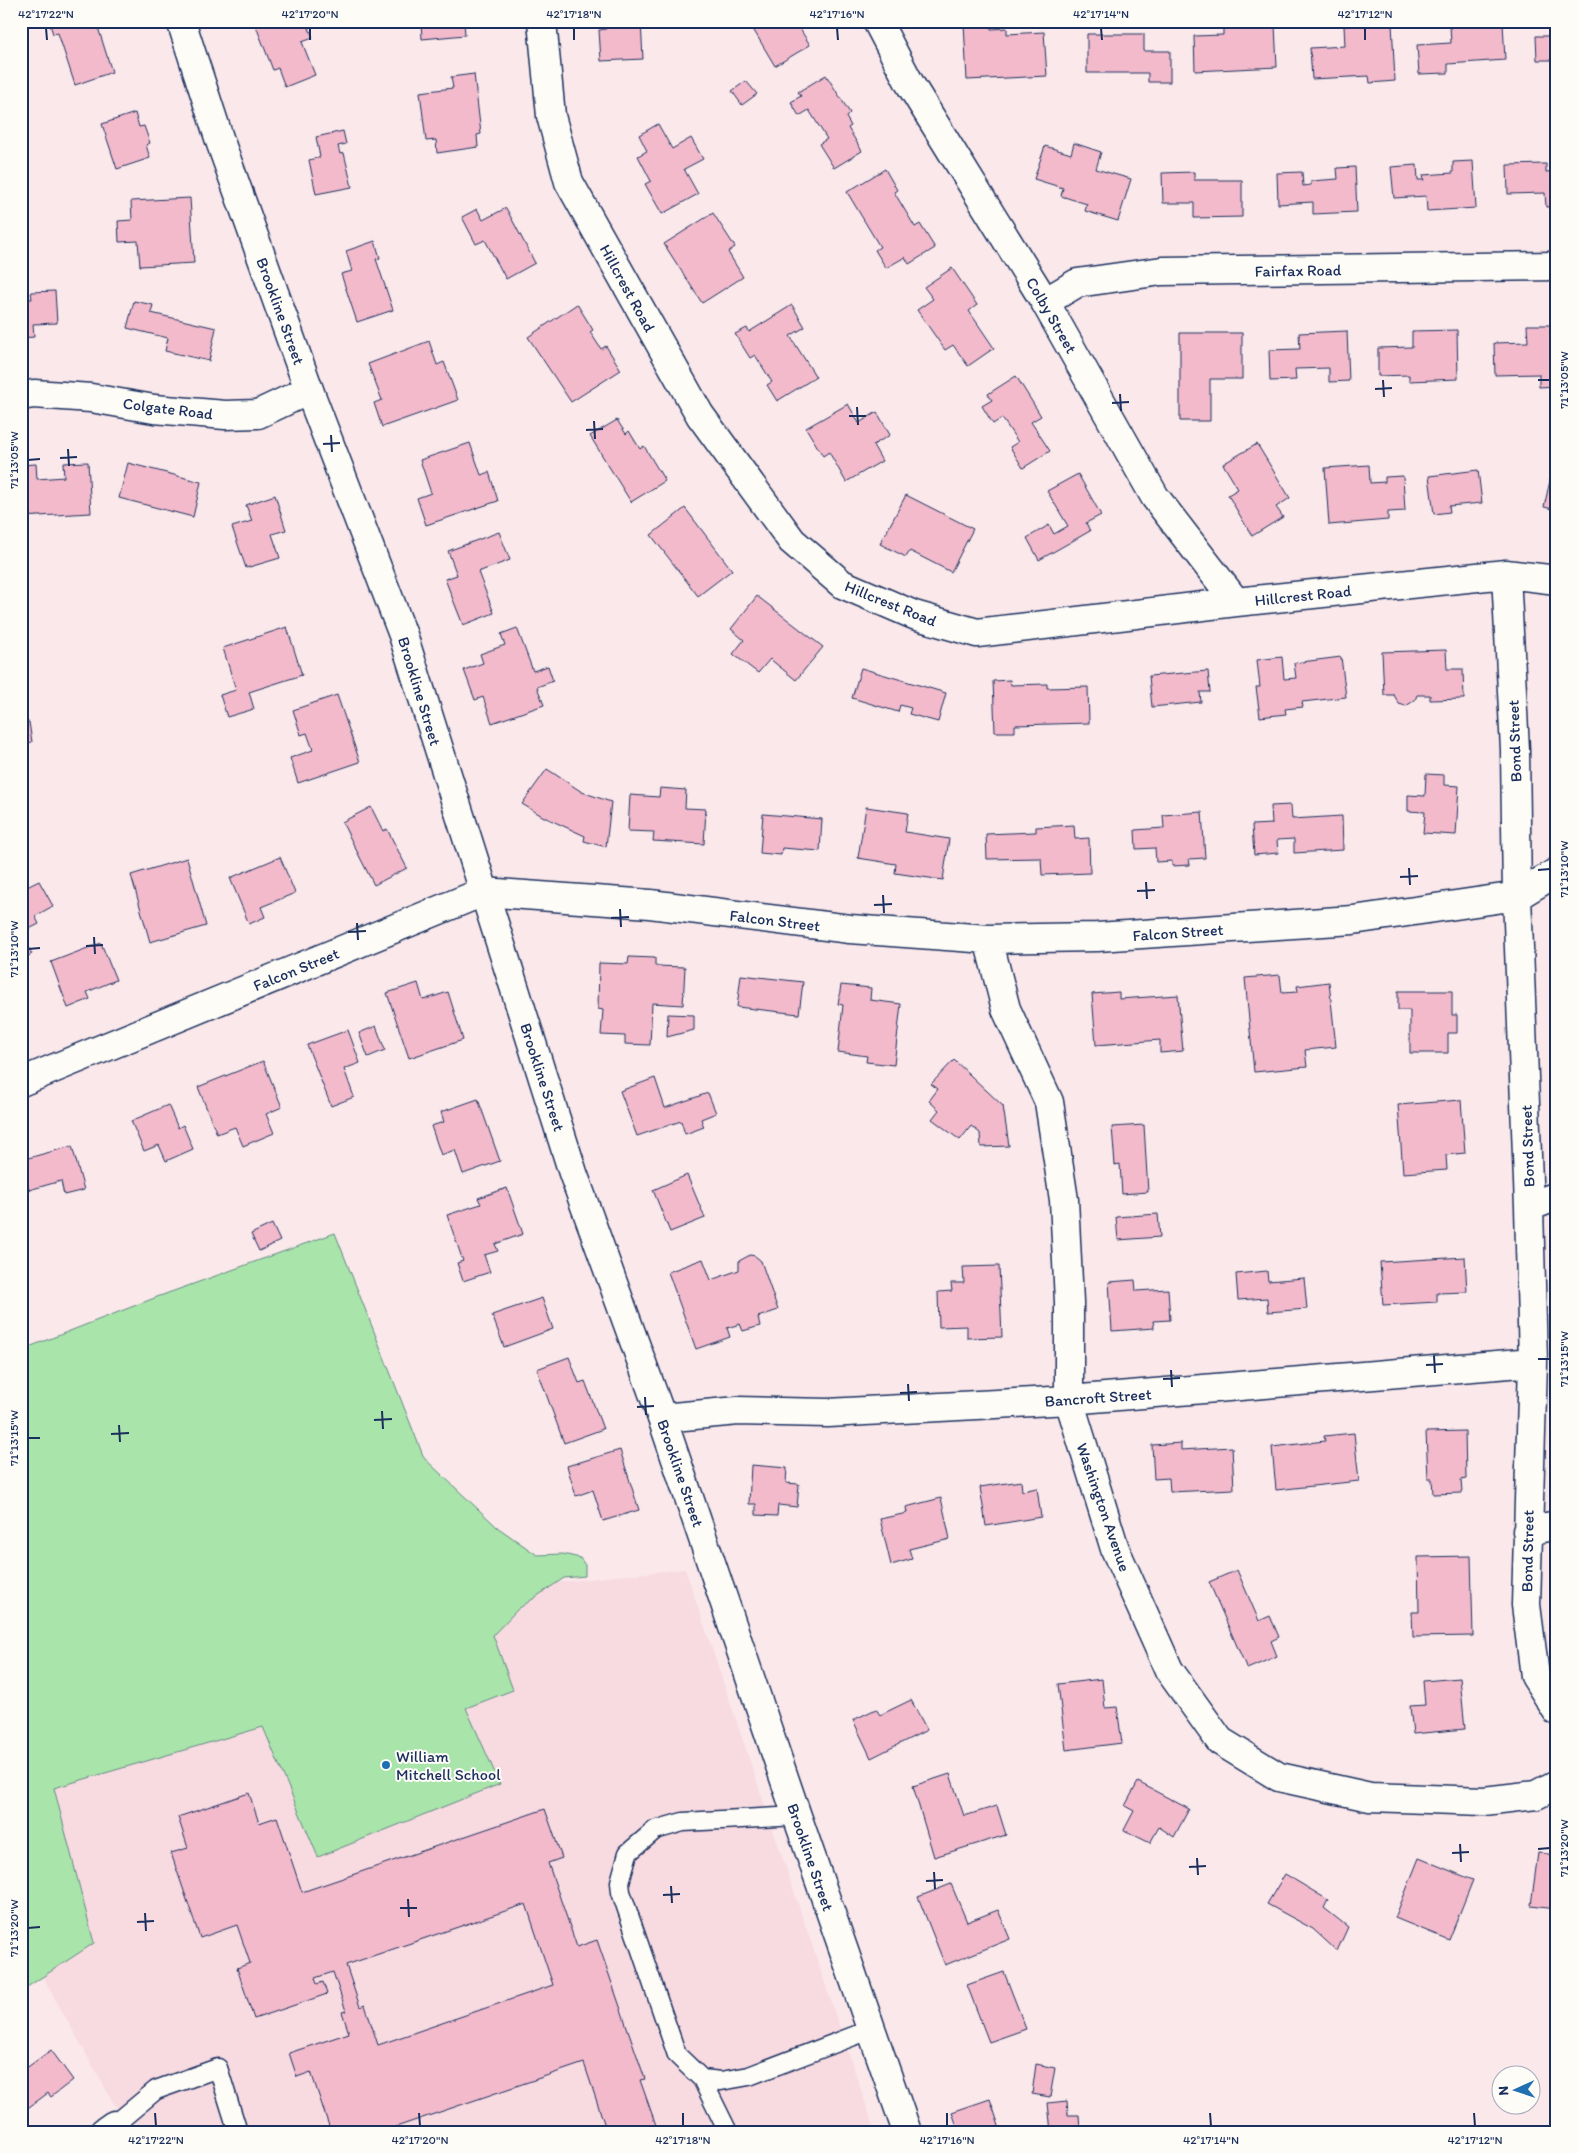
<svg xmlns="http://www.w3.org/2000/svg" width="1578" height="2153" font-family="Itim,sans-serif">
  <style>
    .built { fill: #f8dae1 }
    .green { fill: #a9e4aa; stroke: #628a84 }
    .building { fill: #f3bacb; stroke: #1b2f5e; fill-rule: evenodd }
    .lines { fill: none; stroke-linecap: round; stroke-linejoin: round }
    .lane-casing { stroke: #1b2f5e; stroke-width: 21 }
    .street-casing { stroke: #1b2f5e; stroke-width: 31 }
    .secondary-casing { stroke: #1b2f5e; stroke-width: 31 }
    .lane { stroke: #fdfcf7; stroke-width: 18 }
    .street { stroke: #fdfcf7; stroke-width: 28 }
    .secondary { stroke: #fdfcf7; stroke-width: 28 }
    .ticks { fill: none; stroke: #1b2f5e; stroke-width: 2 }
    .poi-dot { fill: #1f6fb2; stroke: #fdfcf7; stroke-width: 2 }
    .labels { text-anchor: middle; stroke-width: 4; stroke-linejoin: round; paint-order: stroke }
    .street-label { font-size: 16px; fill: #1b2f5e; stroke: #fdfcf7 }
    .poi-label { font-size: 16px; fill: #1b2f5e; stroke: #fdfcf7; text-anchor: start }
    .neatline { fill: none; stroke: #1b2f5e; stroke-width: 2 }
    .ticks-label { font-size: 12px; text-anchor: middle; fill: #1b2f5e }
  </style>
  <rect width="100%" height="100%" fill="#fae8ea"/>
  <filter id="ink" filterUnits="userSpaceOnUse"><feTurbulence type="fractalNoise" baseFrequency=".02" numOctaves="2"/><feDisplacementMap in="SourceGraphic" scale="10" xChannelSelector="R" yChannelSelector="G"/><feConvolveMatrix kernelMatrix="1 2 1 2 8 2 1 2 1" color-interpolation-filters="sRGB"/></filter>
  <g filter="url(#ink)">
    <path class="built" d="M335 1233 477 1591 685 1569 875 2132H130L21 1938V1350L157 1297Z"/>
    <path class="green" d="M335 1233 424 1458 497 1527 537 1555 563 1554 580 1558 585 1565V1576L564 1578 518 1609 493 1635 513 1690 466 1708 500 1784 318 1857 263 1727 54 1788 94 1943 21 1991V1350L157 1297Z"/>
    <path class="building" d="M49 21H82L83 24 96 21 112 72 75 85 58 33 53 34Z
      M254 21H306L313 38 302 42 315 75 285 87 278 68 273 70Z
      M421 21H464L465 35 422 39Z
      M605 21H641L643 59 601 61 599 30 606 29Z
      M736 21H795L810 45 775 66 750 24 741 29Z
      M991 22V29L1007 28V34L1044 32 1047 76 967 80 964 24Z
      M1392 23 1395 81 1370 83 1369 76 1312 79 1310 48 1345 46 1344 26Z
      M1503 23 1505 60 1448 64V73L1419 74 1417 45 1451 43 1450 26Z
      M1275 25 1277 67 1195 71 1194 36 1223 35V28Z
      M1087 34H1144V51H1170V82H1148V73H1087Z
      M1536 36H1557V60H1537Z
      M474 74 481 134 477 135 478 147 437 153 436 140 426 141 420 92 453 88 451 77Z
      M826 75 850 113 846 117 851 126 848 128 862 151 834 168 819 144 827 139 809 110 799 116 791 102 801 96 798 92Z
      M746 81 757 94 742 105 732 91Z
      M135 113 139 127 144 126 150 143 146 145 150 158 117 169 102 124Z
      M658 124 672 149 691 138 703 159 684 169 698 194 662 214 645 184 651 181 638 156 647 151 639 135Z
      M343 131 346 144 338 146 340 154 344 153 352 187 316 194 309 160 320 157 316 137Z
      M1074 143 1101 152 1096 169 1131 179 1118 221 1085 211 1087 204 1061 196 1063 188 1034 179 1045 146 1071 154Z
      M1473 161 1476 208 1427 211 1426 196 1394 198 1391 167 1417 165 1418 180H1424L1423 175 1453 173V162Z
      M1546 164V172L1557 171V207H1546L1545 193 1508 194 1507 165Z
      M1355 167 1357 212 1313 214V202L1278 204 1277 173 1302 172 1303 186 1311 185V181L1338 179 1337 168Z
      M885 169 897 190 894 192 915 227 920 224 935 248 909 264 905 257 886 268 875 250 880 247 847 192Z
      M1194 172V180H1242V217L1194 218V203H1163L1162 173Z
      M190 198 194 263 140 266 138 241 119 242 118 221 132 220 131 201Z
      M506 208 535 263 506 279 485 240 476 244 462 217 477 209 483 220Z
      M713 213 735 247 728 252 743 277 702 303 664 244Z
      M375 241 380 258 376 259 393 310 357 322 341 274 352 271 346 251Z
      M952 268 977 305 969 311 994 348 968 366 953 345 945 350 917 310 933 299 924 287Z
      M55 291 57 323 33 324 34 337 21 338V299H32L31 292Z
      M134 301 153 305 151 313 216 328 209 361 165 351 168 338 127 328Z
      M577 304 593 330 590 332 601 349 606 346 621 370 571 402 528 337Z
      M792 305 805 327 790 336 816 377 777 401 767 385 772 382 755 355 750 358 735 334 747 328 749 332Z
      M1527 325H1557V386L1539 387V374L1495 375 1494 343 1528 342Z
      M1457 330 1458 379 1409 381V375L1378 376V348L1412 347V331Z
      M1347 331 1349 381 1329 382V368L1295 369 1296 380 1270 381 1269 350 1300 349 1299 333Z
      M1180 333H1242V379H1210V421H1180Z
      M429 341 437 365 444 362 458 400 382 427 374 403 382 400 368 364Z
      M1016 376 1041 416 1031 422 1050 451 1023 468 1010 447 1018 442 1002 418 993 424 982 406 992 400 988 394Z
      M848 404 859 423 877 412 890 435 873 445 882 461 846 482 829 452 823 456 806 428Z
      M617 420 626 434 629 431 640 449 644 446 665 481 631 502 590 436Z
      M470 443 481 475 489 472 498 501 426 525 417 498 431 493 420 460Z
      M1257 444 1290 498 1276 507 1283 517 1252 536 1228 495 1238 489 1223 464Z
      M88 462 91 513 21 517V465L36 464 37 479 64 477 63 463Z
      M128 463 201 482 193 517 119 498Z
      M1369 465 1370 483 1385 482V477L1403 476 1405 511 1388 512V520L1329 525 1325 468Z
      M1478 470 1482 503 1449 506 1450 512 1434 514 1429 476Z
      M1552 472 1557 473V510L1544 507Z
      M1078 474 1101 515 1086 523 1090 531 1039 560 1027 538 1049 525 1054 534 1068 526 1047 491Z
      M275 495 286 530 272 534 280 558 246 568 232 527 252 521 246 505Z
      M906 495 973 529 951 572 910 551 906 557 880 544Z
      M685 508 732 570 698 596 651 535Z
      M499 532 510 560 478 572 494 613 463 625 445 579 457 575 448 551Z
      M757 596 823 647 796 680 770 659 758 673 733 654 744 640 731 629Z
      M287 627 302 675 249 692 254 709 227 717 220 695 236 690 223 648Z
      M517 628 533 671 548 666 553 681 537 687 544 705 492 723 483 697 475 700 464 670 483 663 480 654 505 645 501 634Z
      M1446 650 1447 669H1463L1464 699 1430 700V695H1417L1415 700 1406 706 1399 704 1394 695H1384L1382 652Z
      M1282 657 1284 679 1296 678 1294 663 1341 657 1346 697 1302 702 1303 707 1285 709 1286 714 1260 717 1256 687H1260L1257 660Z
      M861 668 946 693 938 722 909 714 911 708 900 705 898 712 852 698Z
      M1208 671 1210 692H1200L1201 702 1152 707 1149 676Z
      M1010 680 1011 685 1047 684V688L1088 687 1089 723 1015 725V732H995L993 681Z
      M337 695 360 762 298 783 290 758 313 750 307 733 301 735 293 710Z
      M29 722 32 742 21 744V723Z
      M547 769 582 792 611 802 606 847 584 841 585 836 544 817 522 804Z
      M1426 774 1444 775V785L1459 786 1456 835 1423 833 1425 812 1408 811V795L1425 796Z
      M660 788 686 790 685 808 706 809 704 844 653 841 654 832 628 831 630 795 659 797Z
      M1291 805 1292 819 1342 816 1343 850 1294 853V839L1277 840 1278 853 1254 855 1252 825 1272 824 1271 806Z
      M371 807 383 831 387 829 407 868 374 885 342 822Z
      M866 807 908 813 905 832 949 839 943 880 895 873 896 864 858 858Z
      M1202 812 1205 858 1189 859 1190 865 1172 866V861L1156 862 1155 848 1136 849 1135 830 1164 828 1163 815Z
      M763 814 822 819 820 851 782 848 781 855 760 853Z
      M1074 825 1075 839 1089 838 1090 873 1042 875 1041 858 987 859 986 834 1036 832V827Z
      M280 857 295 893 261 907 265 917 249 924 230 878Z
      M187 858 206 926 150 942 131 875Z
      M39 881 53 906 35 916 39 924 21 933V890Z
      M21 935 32 954 21 960Z
      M101 943 116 980 87 992 90 999 68 1008 51 962Z
      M629 957 655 958V966L685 967 683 1005 652 1003 650 1045 625 1044V1036L601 1035 603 1010 598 1009 599 963 628 964Z
      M741 975 803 982 799 1014 737 1007Z
      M1280 975 1282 993 1298 992 1297 986 1329 982 1336 1047 1305 1050 1307 1067 1254 1072 1245 978Z
      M418 983 423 1000 448 992 463 1040 409 1058 387 993Z
      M841 985 871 988 870 1000 901 1004 894 1065 866 1062 867 1056 838 1052 843 1005 838 1004Z
      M1398 991H1452V1015H1457V1033H1448V1053H1410V1010H1398Z
      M1119 992V999L1178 995 1183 1051 1160 1053V1040L1096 1045 1092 994Z
      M668 1014 694 1015V1030L667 1037Z
      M376 1026 385 1050 368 1057 359 1033Z
      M348 1030 360 1063 344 1069 354 1097 331 1106 307 1045Z
      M954 1060 1003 1106 1009 1146 981 1147 980 1133 971 1126 960 1140 932 1119 939 1110 929 1101 938 1089 931 1084Z
      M263 1061 282 1107 266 1114 274 1133 243 1146 235 1127 217 1134 198 1087Z
      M655 1078 665 1108 708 1093 716 1113 701 1119 704 1127 685 1134 681 1121 637 1136 620 1091Z
      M478 1099 500 1161 463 1174 455 1150 441 1155 431 1126 444 1122 441 1112Z
      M1461 1100 1465 1153 1446 1155 1447 1170 1403 1173 1398 1105Z
      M168 1105 178 1128 183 1125 193 1149 166 1161 159 1145 144 1151 131 1121Z
      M1144 1125 1148 1192 1122 1194 1120 1164 1115 1165 1112 1127Z
      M72 1146 84 1190 64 1195 61 1181 29 1190 21 1160Z
      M687 1175 705 1218 670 1232 653 1190Z
      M507 1188 523 1234 495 1244 498 1251 484 1255 490 1272 463 1281 457 1263 463 1261 447 1215 481 1204 478 1198Z
      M1158 1214 1160 1237 1118 1240 1116 1217Z
      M272 1224 280 1241 259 1251 251 1234Z
      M750 1255 755 1256 761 1261 778 1310 758 1317 760 1326 743 1331 740 1324 727 1328 730 1337 696 1349 668 1272 703 1259 711 1280 739 1270V1261Z
      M1465 1257 1467 1292 1437 1293V1302L1383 1305 1380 1262Z
      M999 1266 1002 1337 967 1338V1326L939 1327 938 1292 952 1291 951 1283H964L963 1267Z
      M1267 1271 1268 1281 1304 1278 1307 1309 1268 1312 1267 1298 1238 1300 1236 1274Z
      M1135 1280 1136 1291 1168 1289 1170 1320 1153 1321 1154 1328 1112 1331 1109 1282Z
      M542 1298 553 1329 504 1347 492 1315Z
      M569 1357 579 1383 585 1381 603 1429 564 1443 537 1369Z
      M1465 1431 1466 1479 1461 1480 1462 1493 1433 1494 1432 1479H1428L1426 1432Z
      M1354 1433 1359 1481 1276 1490 1272 1447 1325 1441 1324 1436Z
      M1181 1443V1450L1232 1447 1234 1489 1170 1492 1169 1478 1154 1479 1152 1445Z
      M620 1450 639 1510 603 1521 593 1490 576 1496 567 1466Z
      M751 1465 787 1468 786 1483 799 1484 797 1507 778 1505 777 1516 756 1515V1504H749Z
      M1021 1481 1022 1491 1037 1488 1041 1517 986 1526 980 1487Z
      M941 1498 950 1539 909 1549 912 1559 891 1565 880 1519 907 1513 906 1507Z
      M1471 1556 1473 1636 1413 1637 1412 1612H1419L1418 1557Z
      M1237 1570 1259 1621 1270 1616 1279 1637 1271 1641 1277 1656 1247 1669 1209 1582Z
      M1460 1678 1465 1729 1413 1734 1410 1706 1425 1705 1423 1681Z
      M1102 1679 1105 1708 1117 1707 1122 1743 1066 1750 1058 1684Z
      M911 1700 927 1730 871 1758 853 1720 876 1709 880 1715Z
      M950 1774 964 1816 997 1806 1006 1835 934 1857 913 1786Z
      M1138 1782 1189 1809 1174 1837 1159 1827 1150 1843 1124 1830 1134 1811 1125 1806Z
      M249 1793 259 1823 277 1817 302 1892 545 1809 562 1858 548 1863 577 1947 597 1940 645 2079 640 2080 658 2131 607 2132 584 2063 393 2128 395 2132H331L311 2072 297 2077 289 2053 349 2033 342 2012 346 2011 333 1972 315 1978 317 1984 323 1982 327 1994 254 2019 237 1968 250 1963 237 1925 200 1938 171 1853 188 1848 178 1817ZM526 1904 553 1985 378 2045 365 2005 360 2007 346 1965Z
      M1538 1853 1557 1855 1556 1908 1531 1905Z
      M1419 1858 1473 1880 1449 1940 1395 1918Z
      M1285 1874 1328 1900 1324 1908 1348 1927 1337 1951 1313 1929 1267 1904Z
      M951 1884 967 1922 998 1910 1010 1939 945 1965 918 1897Z
      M1004 1972 1026 2029 989 2042 967 1985Z
      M51 2050 73 2080 51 2097 48 2093 21 2113V2072Z
      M1036 2064 1055 2068 1050 2097 1032 2094Z
      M990 2099 1001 2132H959L952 2112Z
      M1067 2101 1068 2115H1079L1080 2132H1051L1048 2103Z"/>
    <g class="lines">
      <g class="lane-casing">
        <path id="lane" d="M797 1816 683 1822 655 1830 628 1853 620 1882 621 1892 677 2055 702 2079 721 2081 749 2076 872 2029
          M702 2079 728 2132
          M114 2125 156 2090 218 2068 238 2132"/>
      </g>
      <g class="street-casing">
        <path id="street" d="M542 21 551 116 569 182 700 415 792 541 842 584 914 615 977 633 1236 602 1506 574 1557 580
          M877 21 910 84 1045 302 1155 497 1236 602
          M1045 302 1077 283 1162 271 1557 266
          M21 396 34 394 91 398 154 409 225 415 258 414 309 390
          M1506 574 1515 750 1517 896 1529 1207 1533 1362 1526 1605 1535 1676 1557 1711
          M988 939 1006 1009 1049 1102 1064 1200 1069 1302V1400L1115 1549 1169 1670 1220 1741 1279 1777 1370 1797 1484 1801 1536 1795 1557 1784
          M21 1082 483 892 650 904 850 929 988 939 1097 937 1353 920 1517 896 1557 872
          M1529 1207 1557 1196
          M662 1418 738 1411 828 1413 1069 1400 1533 1362
          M1527 1531 1557 1525
          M104 2132 114 2125"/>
      </g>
      <g class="secondary-casing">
        <path id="secondary" d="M181 21 220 141 309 390 403 635 573 1173 662 1418 797 1816 907 2132"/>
      </g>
      <use href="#lane" class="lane"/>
      <use href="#street" class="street"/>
      <use href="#secondary" class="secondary"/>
    </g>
  </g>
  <path class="ticks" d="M46 28 47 40M310 28V40M574 28V40M837 28 838 40M1101 28 1102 40M1365 28V40M1383 380 1384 397M1538 380H1550M1375 389 1392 388M1120 394 1121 411M1112 403 1129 402M857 407 858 425M849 416H866M594 421 595 439M586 430 603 429M331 435 332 452M323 444 340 443M68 449 69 466M60 458 77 457M28 460 40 459M1409 868 1410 885M1538 870 1550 869M1400 877 1418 876M1146 882 1147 899M1137 891 1155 890M883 895 884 913M874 905 892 904M620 909 621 927M611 918 629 917M357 923 358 940M348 932 366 931M94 937 95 954M86 946 103 945M28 949 40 948M1434 1356 1435 1373M1538 1359H1550M1426 1365 1443 1364M1171 1370 1172 1387M1163 1379 1180 1378M908 1384 909 1401M900 1393 917 1392M645 1397 646 1415M637 1407 654 1406M382 1411 383 1429M374 1420 392 1419M119 1425 120 1442M111 1434 129 1433M28 1438H40M1460 1844 1461 1862M1538 1849 1550 1848M1452 1853 1469 1852M1197 1858 1198 1875M1189 1867 1206 1866M934 1872 935 1889M926 1881 943 1880M671 1886 672 1903M663 1895 680 1894M408 1899 409 1917M400 1908H417M145 1913 146 1931M137 1922 154 1921M28 1928 40 1927M155 2113 156 2126M419 2113 420 2126M683 2113V2126M947 2113V2126M1210 2113 1211 2126M1474 2113 1475 2126"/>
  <circle class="poi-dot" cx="386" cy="1765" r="5"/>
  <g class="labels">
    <g class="street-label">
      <text transform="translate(1298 270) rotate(-1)" y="6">Fairfax Road</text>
      <text transform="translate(628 288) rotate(61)" y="6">Hillcrest Road</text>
      <text transform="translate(281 311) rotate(70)" y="6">Brookline Street</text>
      <text transform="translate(1052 315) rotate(60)" y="6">Colby Street</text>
      <text transform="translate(168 408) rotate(7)" y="6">Colgate Road</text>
      <text transform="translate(1303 595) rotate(-6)" y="6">Hillcrest Road</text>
      <text transform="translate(891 603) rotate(22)" y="6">Hillcrest Road</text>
      <text transform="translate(420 691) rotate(73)" y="6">Brookline Street</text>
      <text transform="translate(1514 741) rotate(-92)" y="6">Bond Street</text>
      <text transform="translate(775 920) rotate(7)" y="6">Falcon Street</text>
      <text transform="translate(1178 932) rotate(-4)" y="6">Falcon Street</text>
      <text transform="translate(296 969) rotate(-22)" y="6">Falcon Street</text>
      <text transform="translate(543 1077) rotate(72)" y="6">Brookline Street</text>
      <text transform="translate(1527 1146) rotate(-92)" y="6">Bond Street</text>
      <text transform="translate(1098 1397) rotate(-4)" y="6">Bancroft Street</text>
      <text transform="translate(681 1473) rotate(71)" y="6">Brookline Street</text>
      <text transform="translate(1104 1507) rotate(71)" y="6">Washington Avenue</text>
      <text transform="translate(1527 1551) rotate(-89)" y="6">Bond Street</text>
      <text transform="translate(811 1857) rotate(71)" y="6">Brookline Street</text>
    </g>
    <g class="poi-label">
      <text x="396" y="1762">William<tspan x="396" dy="18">Mitchell School</tspan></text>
    </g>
  </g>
  <rect width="1578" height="2153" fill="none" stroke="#fdfcf7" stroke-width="55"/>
  <g transform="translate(1516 2090) rotate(267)"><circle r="24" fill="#fdfcf7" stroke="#a3aaba"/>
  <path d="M0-4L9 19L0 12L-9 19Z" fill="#1f6fb2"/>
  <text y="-8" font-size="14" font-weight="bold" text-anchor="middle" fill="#1b2f5e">N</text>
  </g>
  <rect x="28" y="28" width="1522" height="2098" class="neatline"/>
  <g class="ticks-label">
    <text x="46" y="18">42°17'22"N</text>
    <text x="310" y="18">42°17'20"N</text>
    <text x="574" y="18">42°17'18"N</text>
    <text x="837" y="18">42°17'16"N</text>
    <text x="1101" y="18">42°17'14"N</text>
    <text x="1365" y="18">42°17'12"N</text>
    <text transform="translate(1564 380) rotate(-90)" y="4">71°13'05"W</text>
    <text transform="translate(14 460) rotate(-90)" y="4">71°13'05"W</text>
    <text transform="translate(1564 869) rotate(-90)" y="4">71°13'10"W</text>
    <text transform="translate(14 949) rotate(-90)" y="4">71°13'10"W</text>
    <text transform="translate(1564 1359) rotate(-90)" y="4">71°13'15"W</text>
    <text transform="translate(14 1438) rotate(-90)" y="4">71°13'15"W</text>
    <text transform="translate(1564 1848) rotate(-90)" y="4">71°13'20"W</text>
    <text transform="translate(14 1928) rotate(-90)" y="4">71°13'20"W</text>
    <text x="156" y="2144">42°17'22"N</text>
    <text x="420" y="2144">42°17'20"N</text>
    <text x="683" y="2144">42°17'18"N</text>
    <text x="947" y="2144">42°17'16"N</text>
    <text x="1211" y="2144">42°17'14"N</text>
    <text x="1475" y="2144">42°17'12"N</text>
  </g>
</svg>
